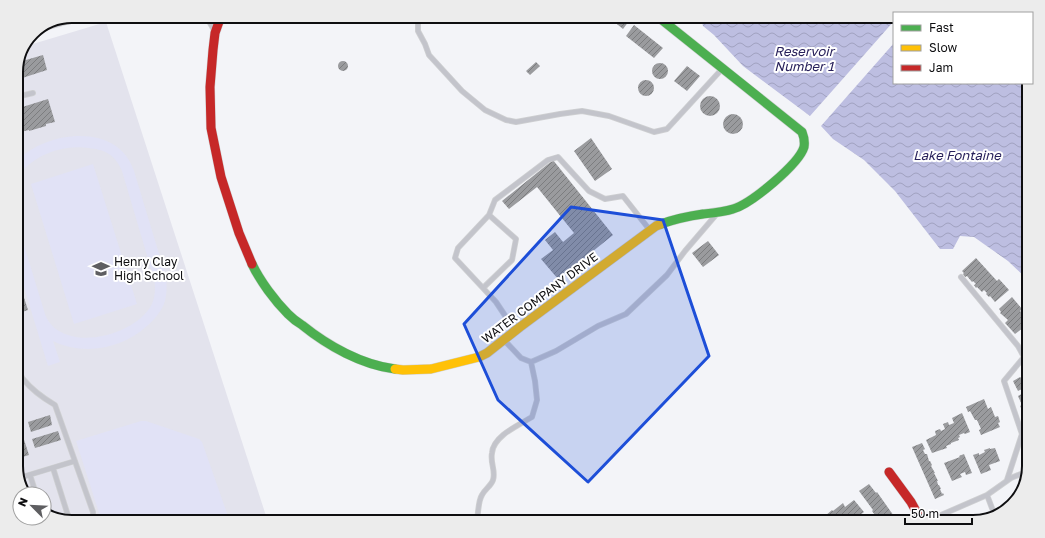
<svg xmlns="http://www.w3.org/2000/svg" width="1045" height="538" font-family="'Golos Text',sans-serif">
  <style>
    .built { fill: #e3e3ed }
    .green { fill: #e1e2f6 }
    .water { fill: url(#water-waves) }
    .building { fill: url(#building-hatch) }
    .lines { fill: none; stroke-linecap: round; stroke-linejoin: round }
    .lane-casing { stroke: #cfd0d2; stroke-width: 6 }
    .fast-casing { stroke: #cfd0d2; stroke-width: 10 }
    .slow-casing { stroke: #cfd0d2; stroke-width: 10 }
    .jam-casing { stroke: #cfd0d2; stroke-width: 10 }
    .lane { stroke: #c3c4cb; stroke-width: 4.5 }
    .fast { stroke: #4caf50; stroke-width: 9 }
    .slow { stroke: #ffc107; stroke-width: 9 }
    .jam { stroke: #c62828; stroke-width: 9 }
    .marked { fill: #1d4ed8; fill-opacity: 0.2; stroke: #1d4ed8; stroke-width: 3; stroke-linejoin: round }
    .labels { text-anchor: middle; stroke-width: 4; stroke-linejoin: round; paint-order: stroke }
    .poi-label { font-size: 12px; fill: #0e0e10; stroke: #fff; text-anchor: start }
    .street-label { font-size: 12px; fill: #0e0e10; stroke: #fff }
    .water-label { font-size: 13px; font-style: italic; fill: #28215b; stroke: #fff }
    .rim { fill: none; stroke: #0e0e10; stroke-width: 2 }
  </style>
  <defs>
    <pattern id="water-waves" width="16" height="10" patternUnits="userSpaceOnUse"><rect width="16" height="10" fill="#bdbee1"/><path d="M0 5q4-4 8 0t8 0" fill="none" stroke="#a1a2c0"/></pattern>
    <pattern id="building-hatch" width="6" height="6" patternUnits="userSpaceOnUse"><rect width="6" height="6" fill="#9a9b9e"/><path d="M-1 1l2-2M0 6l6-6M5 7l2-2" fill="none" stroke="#7c7d7f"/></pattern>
  </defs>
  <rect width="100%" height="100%" fill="#f3f4f8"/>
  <path class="built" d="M106 22 268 522H72L47 516 44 513V494H24L16 470V69L26 46Z"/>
  <path class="green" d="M77 136C103 135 126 146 134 171L166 277C167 286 167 295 164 304 160 313 154 320 147 326 122 349 83 356 53 341L60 362 48 366 16 261V219L45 314C48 322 53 328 61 332 88 347 138 331 152 304 155 296 156 288 154 279L122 171C119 164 115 158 109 154 103 150 96 149 89 148 61 144 31 156 16 179V161C34 145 54 137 77 136Z
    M93 164 137 304 74 324 31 184Z
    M141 421H146L199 439 202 442 230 522H99L100 516 76 441Z"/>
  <path class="water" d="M700 16H894V21L810 116 743 66 714 35 703 26Z
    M894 43V83H1029V281L1008 261 974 237 960 236 953 249H940L895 191 864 160 833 139 821 126Z"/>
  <path class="building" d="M607 16H634L631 19 633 21 632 23 629 21 623 29Z
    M634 25 663 48 654 58 626 36Z
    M43 55 47 70 16 80V69L19 62Z
    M338 66a5 5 0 1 1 10 0a5 5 0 1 1-10 0Z
    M536 62 540 66 530 75 526 71Z
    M652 71a8 8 0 1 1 16 0a8 8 0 1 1-16 0Z
    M687 66 700 76 687 91 674 81Z
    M638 88a8 8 0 1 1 16 0a8 8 0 1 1-16 0Z
    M700 106a10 10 0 1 1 20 0a10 10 0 1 1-20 0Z
    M48 99 55 122 46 124V126L29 131V130L20 132 16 120V109Z
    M723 124a10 10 0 1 1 20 0a10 10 0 1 1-20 0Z
    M591 138 612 169 595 181 574 151Z
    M553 160 613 235 577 264 578 266 572 271 570 268 558 279 541 259 553 250 545 240 555 232 563 242 574 233 537 187 509 209 502 201Z
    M708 241 719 255 703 267 692 253Z
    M976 258 997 281 999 279 1009 290 995 302 990 296 989 297 986 294 987 293 984 290 982 292 977 287 976 288 974 285 976 284 973 281 972 282 967 276 965 277 963 274 964 273 962 271Z
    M16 273 28 310 16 314Z
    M1012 297 1022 309 1020 311 1029 321V323L1015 334 1005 323 1008 320 1000 313 1001 312 999 309Z
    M1029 367V385L1018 391 1013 381 1020 377 1021 378 1022 377 1024 380 1028 378 1024 370Z
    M1025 392 1026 393 1028 392 1029 395V414L1025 415 1020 406 1022 405 1018 396Z
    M984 399 988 409 991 407 995 417 998 416 1000 422 998 423 1000 427 981 435 979 430 981 429 977 420H975L970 411 968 412 966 407Z
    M962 413 970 432 965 434 964 433 959 435 960 437 958 438 959 440 951 443V444L946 446 947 448 932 453 926 440 936 435 935 431 940 429 941 431 945 429 943 424 948 422 949 425 954 423 952 418Z
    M16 415 29 455 16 459Z
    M50 415 52 425 31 432 28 422Z
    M58 431 61 440 35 448 32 439Z
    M922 443 925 449 923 450 925 454H927L929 461H930L932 465 931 466 935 473H934L938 481H937L938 485H939L941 489H940L942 494 943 493 944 495 935 499 912 447Z
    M990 448V449L995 448 1000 461 989 465 991 470 981 474 973 455 979 453V455L985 452 984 450Z
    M964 454 972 473 966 475 965 472 960 474 962 477 952 481 944 463 960 457 959 456Z
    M869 484 876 493 877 492 896 519 892 522H880L872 511 873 510 859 491Z
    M1021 491 1022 492 1015 500 1012 494Z
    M854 500 864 512 851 522 850 521 849 522H818L832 510 833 511 843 503 845 507Z
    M1009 503 1011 502V503L1004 511 1002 506 1004 505 1003 504 1009 502Z
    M964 517 965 520 969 518 971 522H959L963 521 962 518Z"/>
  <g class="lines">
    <g class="lane-casing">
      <path id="lane" d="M206 16 214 30
        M418 16V31L425 44 429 55 462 91 485 110 506 120 516 122 560 114 582 111 609 116 654 132 667 129 722 69
        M44 28 87 16
        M16 97 33 93
        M961 277 1018 346 1024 357 1004 381 1022 434 1007 480
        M483 288 512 260 516 239 489 215
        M514 329 496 302 455 258 458 248 489 215 495 200 548 160 558 157 589 191 605 199 623 196 649 229
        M504 340 521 358 531 362 556 351 598 326 626 314 667 275 685 251 715 216
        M16 365C18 369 20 375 23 379 32 390 43 398 55 405L93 512V522
        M53 468 70 522
        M30 475 36 494
        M19 478 75 461
        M987 495 995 516
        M477 522C478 515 478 501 482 495 485 489 491 486 493 480 496 471 490 463 492 453 493 436 519 425 532 417L537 400 535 381 531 362
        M925 522 987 495 1011 478 1028 471"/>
    </g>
    <g class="fast-casing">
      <path id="fast" d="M657 16 802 132C804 137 805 141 804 147 799 164 751 204 733 209 724 212 713 213 703 214 689 216 675 219 661 224
        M252 264C260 281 275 301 288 314 292 318 297 322 302 325 328 346 362 365 395 369"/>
    </g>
    <g class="slow-casing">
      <path id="slow" d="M395 369 403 370 431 369 479 357 487 353 520 327 656 226 661 224"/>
    </g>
    <g class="jam-casing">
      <path id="jam" d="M221 16 215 33 213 50 210 87 211 128 221 177 239 233 252 264
        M889 472 911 502 922 522"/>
    </g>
    <use href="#lane" class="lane"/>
    <use href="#fast" class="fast"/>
    <use href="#slow" class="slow"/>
    <use href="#jam" class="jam"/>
  </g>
  <path class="marked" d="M571 207 663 220 709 356 588 482 498 400 464 324Z"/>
  <defs>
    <g id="school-bare" transform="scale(1.38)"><path d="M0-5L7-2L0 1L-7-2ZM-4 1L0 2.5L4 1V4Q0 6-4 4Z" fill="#5e5e61" stroke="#fff" stroke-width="2.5" paint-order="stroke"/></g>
  </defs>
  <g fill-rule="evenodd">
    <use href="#school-bare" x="101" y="269"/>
  </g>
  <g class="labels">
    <g class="poi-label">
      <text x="114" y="266">Henry Clay<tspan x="114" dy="14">High School</tspan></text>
    </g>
    <g class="street-label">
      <text transform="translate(540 298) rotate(-37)" y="4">WATER COMPANY DRIVE</text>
    </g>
    <g class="water-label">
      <text x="804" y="56">Reservoir<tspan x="804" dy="15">Number 1</tspan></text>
      <text x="957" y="160">Lake Fontaine</text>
    </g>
  </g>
  <path d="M0 0H1045V538H0ZM72 23H973A49 49 0 0 1 1022 72V466A49 49 0 0 1 973 515H72A49 49 0 0 1 23 466V72A49 49 0 0 1 72 23Z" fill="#ececec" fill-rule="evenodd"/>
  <path class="rim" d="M72 23H973A49 49 0 0 1 1022 72V466A49 49 0 0 1 973 515H72A49 49 0 0 1 23 466V72A49 49 0 0 1 72 23Z"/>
  <rect x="893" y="12" width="140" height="72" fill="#ffffff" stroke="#9f9f9f"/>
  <rect x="901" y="25" width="20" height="6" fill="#4caf50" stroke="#9f9f9f"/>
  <text x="929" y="32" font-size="12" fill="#0e0e10">Fast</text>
  <rect x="901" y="45" width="20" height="6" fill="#ffc107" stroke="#9f9f9f"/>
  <text x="929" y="52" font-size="12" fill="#0e0e10">Slow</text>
  <rect x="901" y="65" width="20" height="6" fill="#c62828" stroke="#9f9f9f"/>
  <text x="929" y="72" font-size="12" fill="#0e0e10">Jam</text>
  <g transform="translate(32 506) rotate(294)"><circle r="19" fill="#ffffff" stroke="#9f9f9f"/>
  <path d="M0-3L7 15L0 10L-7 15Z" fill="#5e5e61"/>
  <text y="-6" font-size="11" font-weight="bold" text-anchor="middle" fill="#0e0e10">N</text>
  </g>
  <path d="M905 518v6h67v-6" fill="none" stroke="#0e0e10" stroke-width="2"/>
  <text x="911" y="518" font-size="12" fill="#0e0e10" stroke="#ffffff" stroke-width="3" paint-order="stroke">50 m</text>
</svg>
